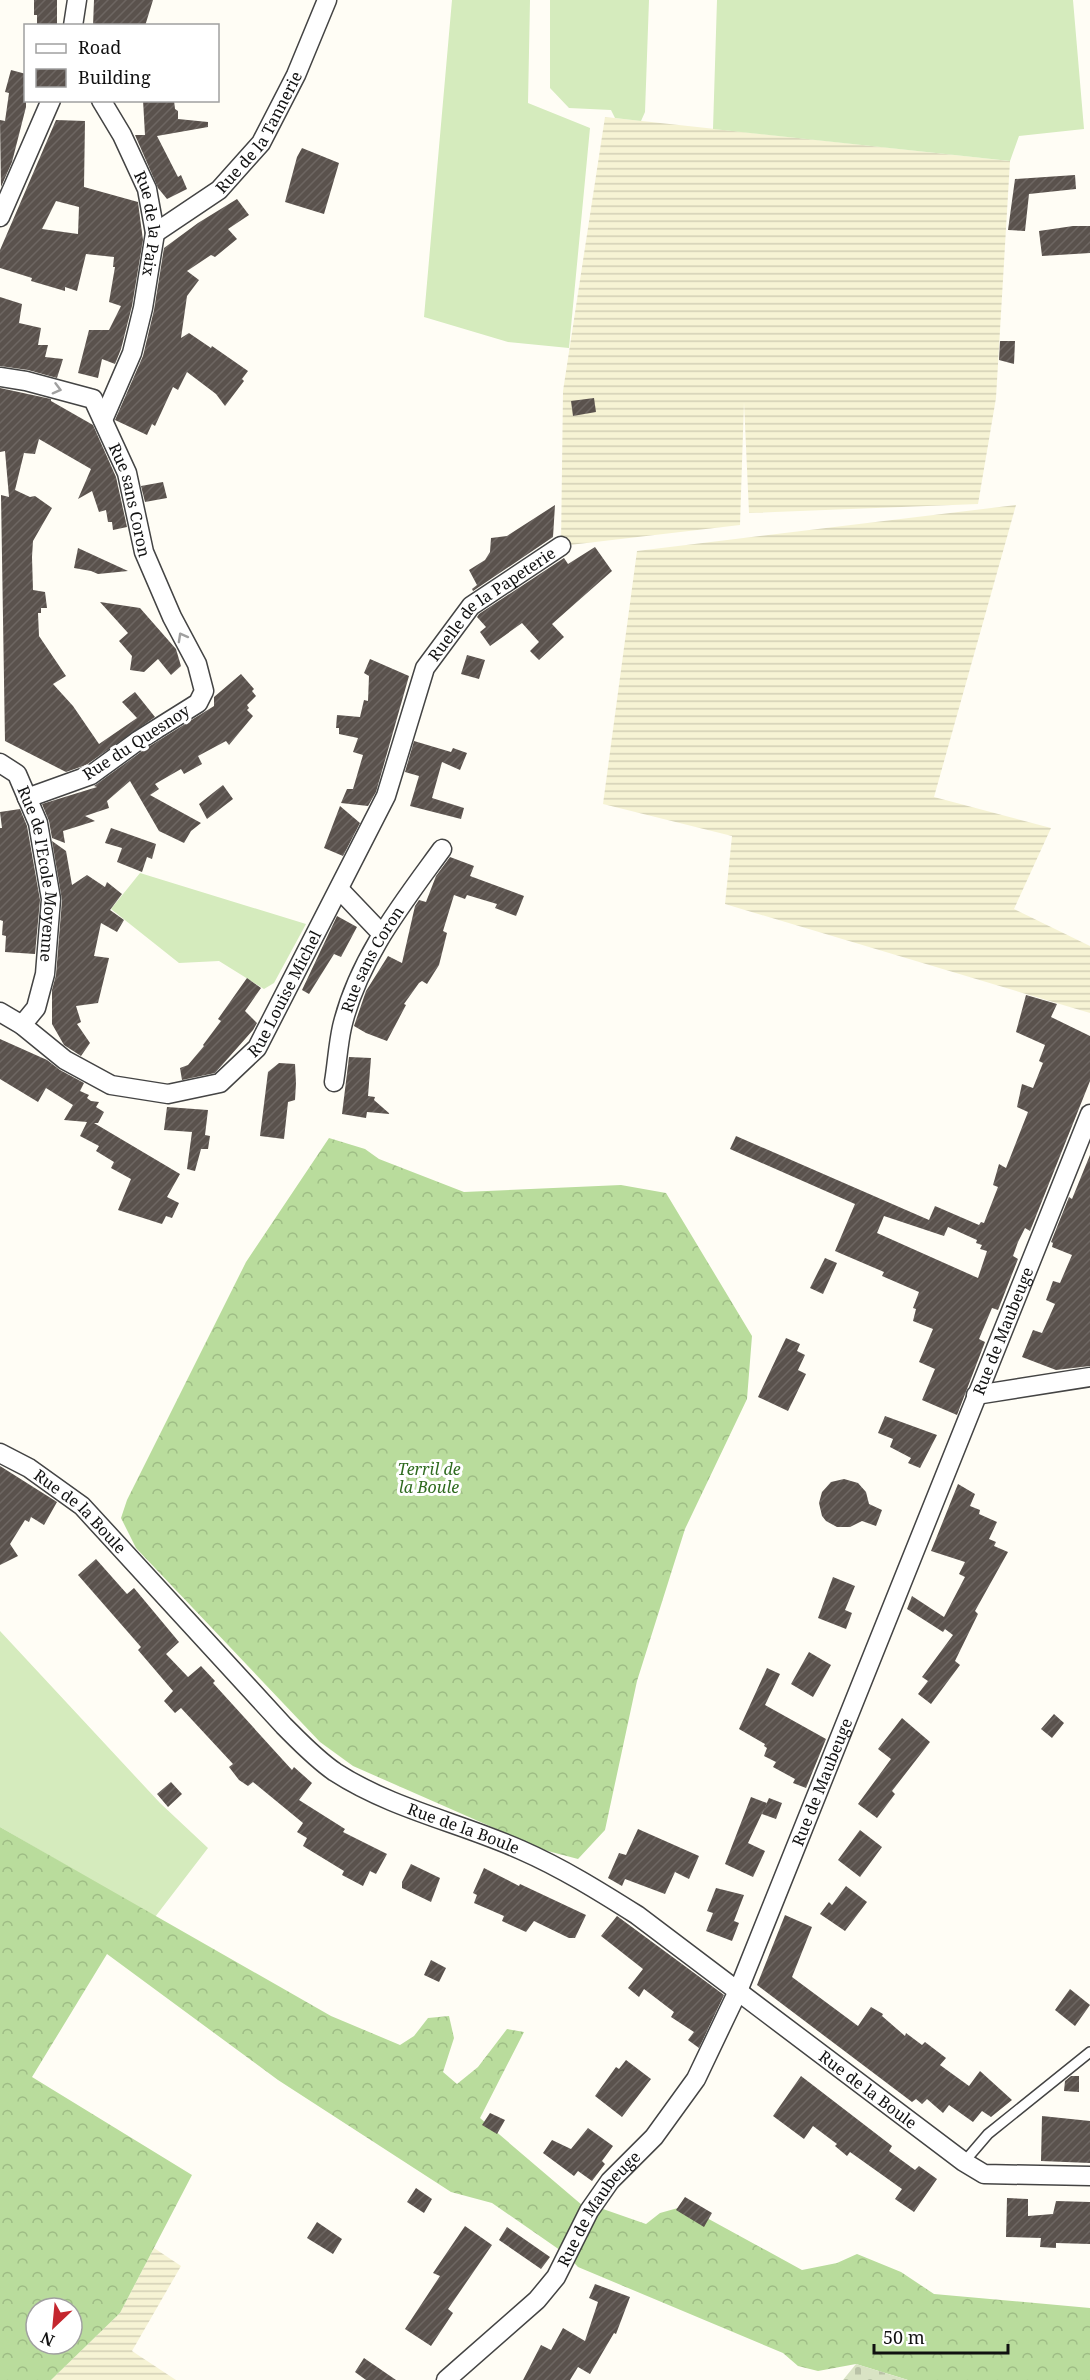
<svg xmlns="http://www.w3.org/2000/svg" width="1090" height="2380" font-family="'Noto Serif',serif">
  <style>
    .farmland { fill: url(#farmland-rules) }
    .grass { fill: #d5ebbd }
    .forest { fill: url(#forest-crowns); fill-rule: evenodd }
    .cemetery { fill: url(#cemetery-stones) }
    .building { fill: url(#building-hatch); fill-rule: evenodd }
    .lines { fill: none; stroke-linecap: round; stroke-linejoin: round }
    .lane-casing { stroke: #444; stroke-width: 12 }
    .street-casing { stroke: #444; stroke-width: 21 }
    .lane { stroke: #fff; stroke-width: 9 }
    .street { stroke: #fff; stroke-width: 18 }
    .oneway { stroke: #a0a0a0 }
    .labels { text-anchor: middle; stroke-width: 6; stroke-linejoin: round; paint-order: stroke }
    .street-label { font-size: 16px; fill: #111; stroke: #fff }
    .park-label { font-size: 16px; font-style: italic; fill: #2f6b1f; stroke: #fff }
  </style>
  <defs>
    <pattern id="farmland-rules" width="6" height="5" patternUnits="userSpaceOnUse" patternTransform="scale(1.5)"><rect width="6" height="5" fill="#f6f3d4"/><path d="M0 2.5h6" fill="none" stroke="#d2cfb5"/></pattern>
    <pattern id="forest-crowns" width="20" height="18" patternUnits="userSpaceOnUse" patternTransform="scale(1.5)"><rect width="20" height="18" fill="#b9dc9c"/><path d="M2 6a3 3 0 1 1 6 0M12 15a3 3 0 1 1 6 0" fill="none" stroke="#9ebc85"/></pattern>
    <pattern id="cemetery-stones" width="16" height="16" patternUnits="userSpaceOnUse" patternTransform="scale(1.5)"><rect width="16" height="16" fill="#d9e3c4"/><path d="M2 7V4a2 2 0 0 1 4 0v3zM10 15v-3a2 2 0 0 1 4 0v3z" fill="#b9c2a7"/></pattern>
    <pattern id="building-hatch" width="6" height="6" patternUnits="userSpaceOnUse" patternTransform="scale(1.5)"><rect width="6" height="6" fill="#5a524d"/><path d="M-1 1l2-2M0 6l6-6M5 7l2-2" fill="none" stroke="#6d6662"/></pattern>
  </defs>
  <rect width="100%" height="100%" fill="#fffdf5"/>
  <path class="farmland" d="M605 117 1010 161 996 398 978 504 749 513 744 402 740 525 561 546 563 391Z
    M1016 505 934 797 1051 828 1014 909 1090 946V1013L725 904 732 836 603 804 637 551Z
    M154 2248 181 2266 132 2351 176 2380H51L120 2313Z"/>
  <path class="grass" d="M452 0H530L528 103 590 128 569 348 508 342 424 317Z
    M550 0H649L645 112 641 121 615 118 611 110 569 108 550 88Z
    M717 0H1073L1084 129 1019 136 1010 161 713 129Z
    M140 873 306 924 274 983 264 989 219 961 179 963 111 909Z
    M0 1631 160 1803 208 1848 155 1917 0 1827Z"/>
  <path class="forest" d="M329 1138 365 1149 379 1159 464 1192 621 1185 666 1193 752 1336 747 1399 685 1529 637 1681 605 1830 578 1859 544 1850 353 1766 320 1742 136 1548 121 1518 127 1500 246 1262Z
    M0 1827 331 2016 400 2045 414 2036 428 2018 449 2016 454 2038 443 2072 457 2084 478 2067 507 2029 524 2032 480 2118 589 2211 603 2209 646 2224 660 2213 685 2206 802 2270 837 2263 857 2254 901 2272 934 2294 1090 2308V2380H908L856 2364 818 2371 798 2366 783 2353 578 2267 567 2255 492 2203 451 2192 278 2080 107 1954 32 2077 192 2175 120 2313 51 2380H0ZM36 2308H72V2344H36Z"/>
  <path class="cemetery" d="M856 2364 908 2380H843Z"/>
  <path class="building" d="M34 0H57V26H37V15H34Z
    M94 0H153L145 26H93Z
    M11 70 26 74V107L12 162 1 187 0 120 5 121 9 93 5 92Z
    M143 100H174L175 109 178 111V119L208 122V127L157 136 178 177 181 175 187 189 167 199 158 188 135 135H145Z
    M56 120 85 121 84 187 138 202 139 210 143 240 132 306 121 349 115 364 102 359 98 378 78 373 89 330H109L121 306 109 302 115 267H113L114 257 86 254 77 291 65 287V291L31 281 32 278 0 268V250ZM56 201 79 207 78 234 42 229Z
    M302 148 339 163 324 214 285 202 297 157Z
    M1075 175 1076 189 1029 194 1025 231 1008 230 1015 179Z
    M237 199 249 215 228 229 237 239 215 257 211 255 187 271 199 280 187 296 181 338 189 333 211 348 212 346 248 371 242 379 244 381 225 406 216 394 187 372 178 390 173 387 155 426 152 424 147 435 115 420 143 356 154 310 164 248 198 223Z
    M1073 226H1090V253L1042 256 1039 231Z
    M0 297 22 304 19 323 41 328 38 345H48L45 357 63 359 57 378 28 370 0 366Z
    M1000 341H1015L1014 364 999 360Z
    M0 388 51 399V401L93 425 116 477 127 527 113 530 112 522H108L106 510 99 512 92 491 78 499 91 469 39 439 35 454 24 453 15 490 30 497 35 496 52 508 33 541 32 557 33 590 45 592 47 608H41V613H38L39 636 66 676 53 684 73 706 99 744 137 718 122 702 135 692 155 717 86 765 66 772 5 741 1 495 9 497 5 451 0 452Z
    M594 398 596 412 573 416 571 401Z
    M163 482 167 498 145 502 141 486Z
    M555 505 553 537 473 591 472 589 477 585 469 570 485 560 490 552 491 538 507 536Z
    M595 547 612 571 552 624 564 637 539 660 530 651 539 642 522 623 490 646 480 632 486 627 477 617 479 614 564 558 568 564Z
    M78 548 91 554 128 571 98 574 91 571 74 568Z
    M100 602 140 608 176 649 181 666 171 675 158 659 144 672 130 670 132 656 119 641 128 633Z
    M467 655 485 660 479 679 461 674Z
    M370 659 409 676 376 792 368 806 341 803 347 789H353L363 755 353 752 358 738 339 734V728H336L337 715 360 717 364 700 368 701 369 676 364 673Z
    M241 674 254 689 252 691 256 696 247 705 249 708 247 710 253 716 229 745 226 741 198 756 202 764 184 774 181 769 155 784 159 789 150 795 201 823 191 831 184 843 159 831 130 781 107 801 109 808 85 816 95 821 63 831 65 843 52 838 49 821 42 804 97 787 94 786 145 749 214 706V697Z
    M414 741 451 752 453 748 467 753 460 770 442 762 432 798 464 808 461 819 410 806 419 776 405 772Z
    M223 785 233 799 207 819 199 804Z
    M340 806 360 823 343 856 324 848Z
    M20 809 27 826 40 900 35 954 5 952 6 936 2 935 3 921 0 920V828H2L0 812Z
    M111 828 156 844 152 859 147 857 142 872 117 862 122 848 105 843Z
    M52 841 66 851 72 885 87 875 105 887 107 882 122 894 110 910 124 920 117 932 101 923 94 956 109 958 98 1003 76 1006 81 1022 77 1024 90 1043 81 1056 64 1045 52 1024V990L56 975 62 900Z
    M450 857 474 866 470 876 524 896 516 916 495 908 497 904 467 895 465 899 454 895 443 931 447 933 439 965 427 984 422 981 419 983 404 1004 406 1005 387 1041 366 1033 354 1026 366 991 388 956 402 963 415 906 419 900 426 902 436 876Z
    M337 916 357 927 341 957 334 954 309 994 302 990Z
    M247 978 261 988 245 1011 257 1023 253 1030 215 1073 182 1080 180 1068 188 1065 204 1046 203 1045 221 1021 218 1019Z
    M1026 995 1057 1004 1051 1017 1090 1036V1081L1030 1231 1025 1228 1018 1242 1013 1256 1018 1259 998 1310 992 1308 979 1339 985 1342 957 1415 922 1400 935 1369 919 1362 933 1329 913 1321 916 1309 913 1308 919 1292 882 1276 884 1272 835 1251 855 1204 730 1149 736 1136 929 1220 935 1206 979 1225 981 1222 984 1223 998 1187 993 1185 999 1164 1006 1168 1028 1112 1017 1107 1022 1084 1033 1088 1043 1063 1039 1061 1045 1045 1016 1032ZM884 1216 944 1236 948 1227 977 1240 976 1243 982 1245 980 1249 987 1251 978 1278 877 1233Z
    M0 1039 47 1060 60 1070 84 1083 80 1091 89 1095 87 1098 91 1101 99 1102 96 1107 104 1112 98 1123H94L180 1174 167 1197 179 1203 172 1218 166 1216 162 1224 118 1210 131 1179 111 1168 114 1162 96 1151 99 1146 80 1136 87 1122 64 1120 73 1105 46 1088 38 1102 0 1079Z
    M349 1057 371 1058 368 1096 375 1097 374 1100 390 1114 367 1112 366 1118 342 1114Z
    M279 1063 295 1064 296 1083 295 1100 288 1102 284 1139 260 1136 268 1072Z
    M167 1107 208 1110 205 1135 210 1136 208 1149H201L195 1171 187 1169 192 1132 164 1130Z
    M1090 1155V1366L1056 1370 1022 1357 1033 1330 1042 1333 1055 1304 1046 1300 1053 1281 1060 1283 1072 1255 1052 1247 1053 1243 1051 1242 1069 1197 1072 1199Z
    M825 1258 837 1263 823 1294 810 1288Z
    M786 1338 800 1344 797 1351 805 1355 798 1370 806 1374 788 1411 758 1397Z
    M885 1416 937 1435 920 1468 908 1463 911 1458 890 1447 893 1439 878 1433Z
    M0 1466 57 1502 44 1525 31 1517 29 1522 25 1520 10 1544 18 1556 0 1565Z
    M844 1479 858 1483 866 1492 869 1504 882 1510 876 1526 862 1521 850 1527H837L826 1521 822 1516 819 1503 822 1492 831 1482Z
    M958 1484 975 1494 970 1506 980 1510 979 1514 997 1522 989 1539 996 1542 994 1546 1008 1552 975 1611 978 1614 955 1661 960 1665 931 1704 918 1694 928 1681 922 1677 953 1635 945 1629 943 1632 907 1609 912 1596 944 1617 965 1577 959 1574 965 1562 931 1551Z
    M96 1559 127 1594 134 1588 179 1642 166 1654 188 1677 201 1666 215 1681 213 1683 292 1770 294 1767 312 1783 299 1800 345 1829 343 1832 387 1854 376 1874 370 1871 363 1886 342 1875 344 1871 303 1846 307 1838 297 1832 303 1823 253 1782 248 1786 239 1780 229 1767 233 1764 181 1708 175 1713 164 1701 173 1691 138 1650 141 1647 78 1575Z
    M833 1577 855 1586 845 1610 852 1613 846 1629 818 1618Z
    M809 1652 831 1665 813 1697 791 1684Z
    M767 1668 780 1674 765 1705 826 1739 806 1788 793 1783 795 1779 773 1767 776 1762 764 1756 767 1748 764 1746 765 1744 739 1729Z
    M1054 1714 1064 1723 1052 1738 1041 1729Z
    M902 1718 930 1742 892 1791 895 1794 877 1818 858 1804 891 1759 878 1749Z
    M171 1782 182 1794 168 1807 157 1794Z
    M751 1797 767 1803 748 1843 765 1851 753 1877 725 1864Z
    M769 1798 782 1803 776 1819 762 1814Z
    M638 1829 699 1856 689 1879 675 1872 665 1894 625 1879 622 1886 608 1878 619 1853 626 1855Z
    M860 1830 882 1847 860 1877 838 1860Z
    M411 1864 440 1878 431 1902 402 1888V1882Z
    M484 1868 519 1886 520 1884 586 1915 575 1938H569L534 1921 526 1932 502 1921 504 1916 474 1903 477 1895 473 1893Z
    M846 1886 867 1902 845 1931 820 1914 829 1902 832 1905Z
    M716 1888 744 1895 734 1921 739 1923 732 1941 706 1931 713 1913 707 1911Z
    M785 1915 812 1927 792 1977 858 2026 871 2007 883 2014 882 2016 905 2036 906 2033 922 2045 925 2042 946 2058 940 2065 969 2086 980 2071 1012 2100 991 2117 982 2111 973 2122 949 2105 943 2113 927 2099 922 2104 916 2099 912 2102 757 1985Z
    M617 1916 724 1995 699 2048 688 2040 694 2032 671 2017 674 2012 644 1989 639 1997 628 1988 643 1969 601 1936Z
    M431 1960 446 1968 439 1982 424 1975Z
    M1070 1989 1090 2005 1075 2026 1055 2010Z
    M626 2060 651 2079 622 2117 595 2096 616 2067 619 2069Z
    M801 2076 892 2146 889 2151 915 2170 919 2166 937 2179 914 2212 895 2199 902 2189 850 2152 847 2156 835 2146 837 2144 813 2126 804 2139 773 2116Z
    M1071 2076H1079V2092L1064 2091 1065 2081Z
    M490 2113 505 2120 497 2134 482 2125Z
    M1042 2116 1090 2121V2163L1041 2161Z
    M588 2128 613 2146 602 2161 605 2164 592 2181 578 2171 574 2176 543 2153 552 2140 571 2149Z
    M416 2188 432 2199 424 2213 407 2202Z
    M685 2197 712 2213 704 2227 676 2210Z
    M1007 2198 1028 2199V2216L1053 2214 1056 2201 1090 2202V2244L1056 2243V2248L1040 2247 1041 2238 1006 2237Z
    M317 2222 342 2239 333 2254 307 2238Z
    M465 2226 492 2245 448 2309 453 2313 431 2346 405 2329 440 2276 433 2273Z
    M507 2227 550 2257 541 2269 499 2240Z
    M595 2284 630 2297 616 2334 614 2333 590 2374 578 2367 570 2380H523L541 2345 551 2350 563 2328 585 2341 598 2302 589 2298Z
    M364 2358 396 2380H366L355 2372Z"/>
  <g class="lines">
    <g class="lane-casing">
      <path id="lane" d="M964 2162 988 2134 1090 2052"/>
    </g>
    <g class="street-casing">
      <g id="street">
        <path d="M73 26 77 0"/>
        <path id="s1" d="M101 100 122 135 147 189 155 233 143 308 132 353 103 420"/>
        <path d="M0 217 51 100"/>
        <path id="s2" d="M155 233 219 190 261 143 296 75 327 0"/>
        <path id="s3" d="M0 377 26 381 93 399 127 473 144 552 172 617 197 664 204 691 198 703 139 740 91 775 27 798"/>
        <path id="s4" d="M0 763 17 774 38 823 51 899 45 974 36 1008 22 1025"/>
        <path d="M339 889 381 933"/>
        <path id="s5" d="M0 1012 22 1025 65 1060 111 1085 168 1094 220 1083 257 1048 386 796 425 668 471 606 561 546"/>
        <path id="s6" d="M334 1082C337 1064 338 1045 342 1027 358 959 402 904 442 849"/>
        <path d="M976 1395 1090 1377"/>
        <path id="s7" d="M0 1453 29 1468 82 1506 284 1726C300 1742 316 1759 335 1772 392 1809 461 1823 521 1850 562 1868 599 1891 637 1915L964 2162 984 2174 1090 2176"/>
        <path id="s8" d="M446 2380 537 2300 556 2277 589 2211 610 2181 654 2137 696 2079 738 1991 1090 1114"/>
      </g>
    </g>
    <use href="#lane" class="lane"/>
    <use href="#street" class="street"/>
  </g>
  <defs><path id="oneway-chevron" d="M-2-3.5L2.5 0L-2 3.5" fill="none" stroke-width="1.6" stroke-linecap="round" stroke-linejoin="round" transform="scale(1.5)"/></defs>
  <g class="oneway">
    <use href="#oneway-chevron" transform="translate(57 389) rotate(15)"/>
    <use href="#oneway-chevron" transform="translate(182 637) rotate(-119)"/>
  </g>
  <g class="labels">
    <g class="street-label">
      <text dy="6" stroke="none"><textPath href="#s2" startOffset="148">Rue de la Tannerie</textPath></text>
      <text dy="6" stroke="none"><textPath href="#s1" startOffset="135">Rue de la Paix</textPath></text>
      <text dy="6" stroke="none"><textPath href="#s3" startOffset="204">Rue sans Coron</textPath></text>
      <text dy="6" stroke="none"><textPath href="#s5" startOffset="806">Ruelle de la Papeterie</textPath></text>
      <text transform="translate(136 742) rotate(-33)" y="6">Rue du Quesnoy</text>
      <text dy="6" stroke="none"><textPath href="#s4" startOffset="124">Rue de l'Ecole Moyenne</textPath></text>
      <text dy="6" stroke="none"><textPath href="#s6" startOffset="130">Rue sans Coron</textPath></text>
      <text dy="6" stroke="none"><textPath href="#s5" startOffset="356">Rue Louise Michel</textPath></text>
      <text dy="6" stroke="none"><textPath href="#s8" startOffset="1204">Rue de Maubeuge</textPath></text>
      <text dy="6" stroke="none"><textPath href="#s7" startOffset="100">Rue de la Boule</textPath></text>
      <text dy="6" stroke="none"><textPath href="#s8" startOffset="718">Rue de Maubeuge</textPath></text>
      <text dy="6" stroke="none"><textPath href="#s7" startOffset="606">Rue de la Boule</textPath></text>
      <text dy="6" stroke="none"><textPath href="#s7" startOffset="1090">Rue de la Boule</textPath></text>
      <text dy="6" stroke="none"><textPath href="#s8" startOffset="232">Rue de Maubeuge</textPath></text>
    </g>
    <g class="park-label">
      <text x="429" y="1475">Terril de<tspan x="429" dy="18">la Boule</tspan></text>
    </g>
  </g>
  <rect x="24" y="24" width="195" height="78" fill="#ffffff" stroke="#a0a0a0" stroke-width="1.5"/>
  <rect x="36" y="44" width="30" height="9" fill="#ffffff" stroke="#a0a0a0" stroke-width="1.5"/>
  <text x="78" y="54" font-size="18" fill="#111111">Road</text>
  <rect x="36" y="69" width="30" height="18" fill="url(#building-hatch)" stroke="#a0a0a0" stroke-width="1.5"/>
  <text x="78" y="84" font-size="18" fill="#111111">Building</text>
  <g transform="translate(54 2326) rotate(206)"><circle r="28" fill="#ffffff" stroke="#a0a0a0" stroke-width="1.5"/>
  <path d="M0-4.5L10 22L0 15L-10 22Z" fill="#c4262e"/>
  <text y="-9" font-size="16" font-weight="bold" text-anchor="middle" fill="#111111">N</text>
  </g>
  <path d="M874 2344v9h134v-9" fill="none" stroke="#111111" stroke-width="3"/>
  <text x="883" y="2344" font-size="18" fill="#111111" stroke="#ffffff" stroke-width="4.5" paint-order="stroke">50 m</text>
</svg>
